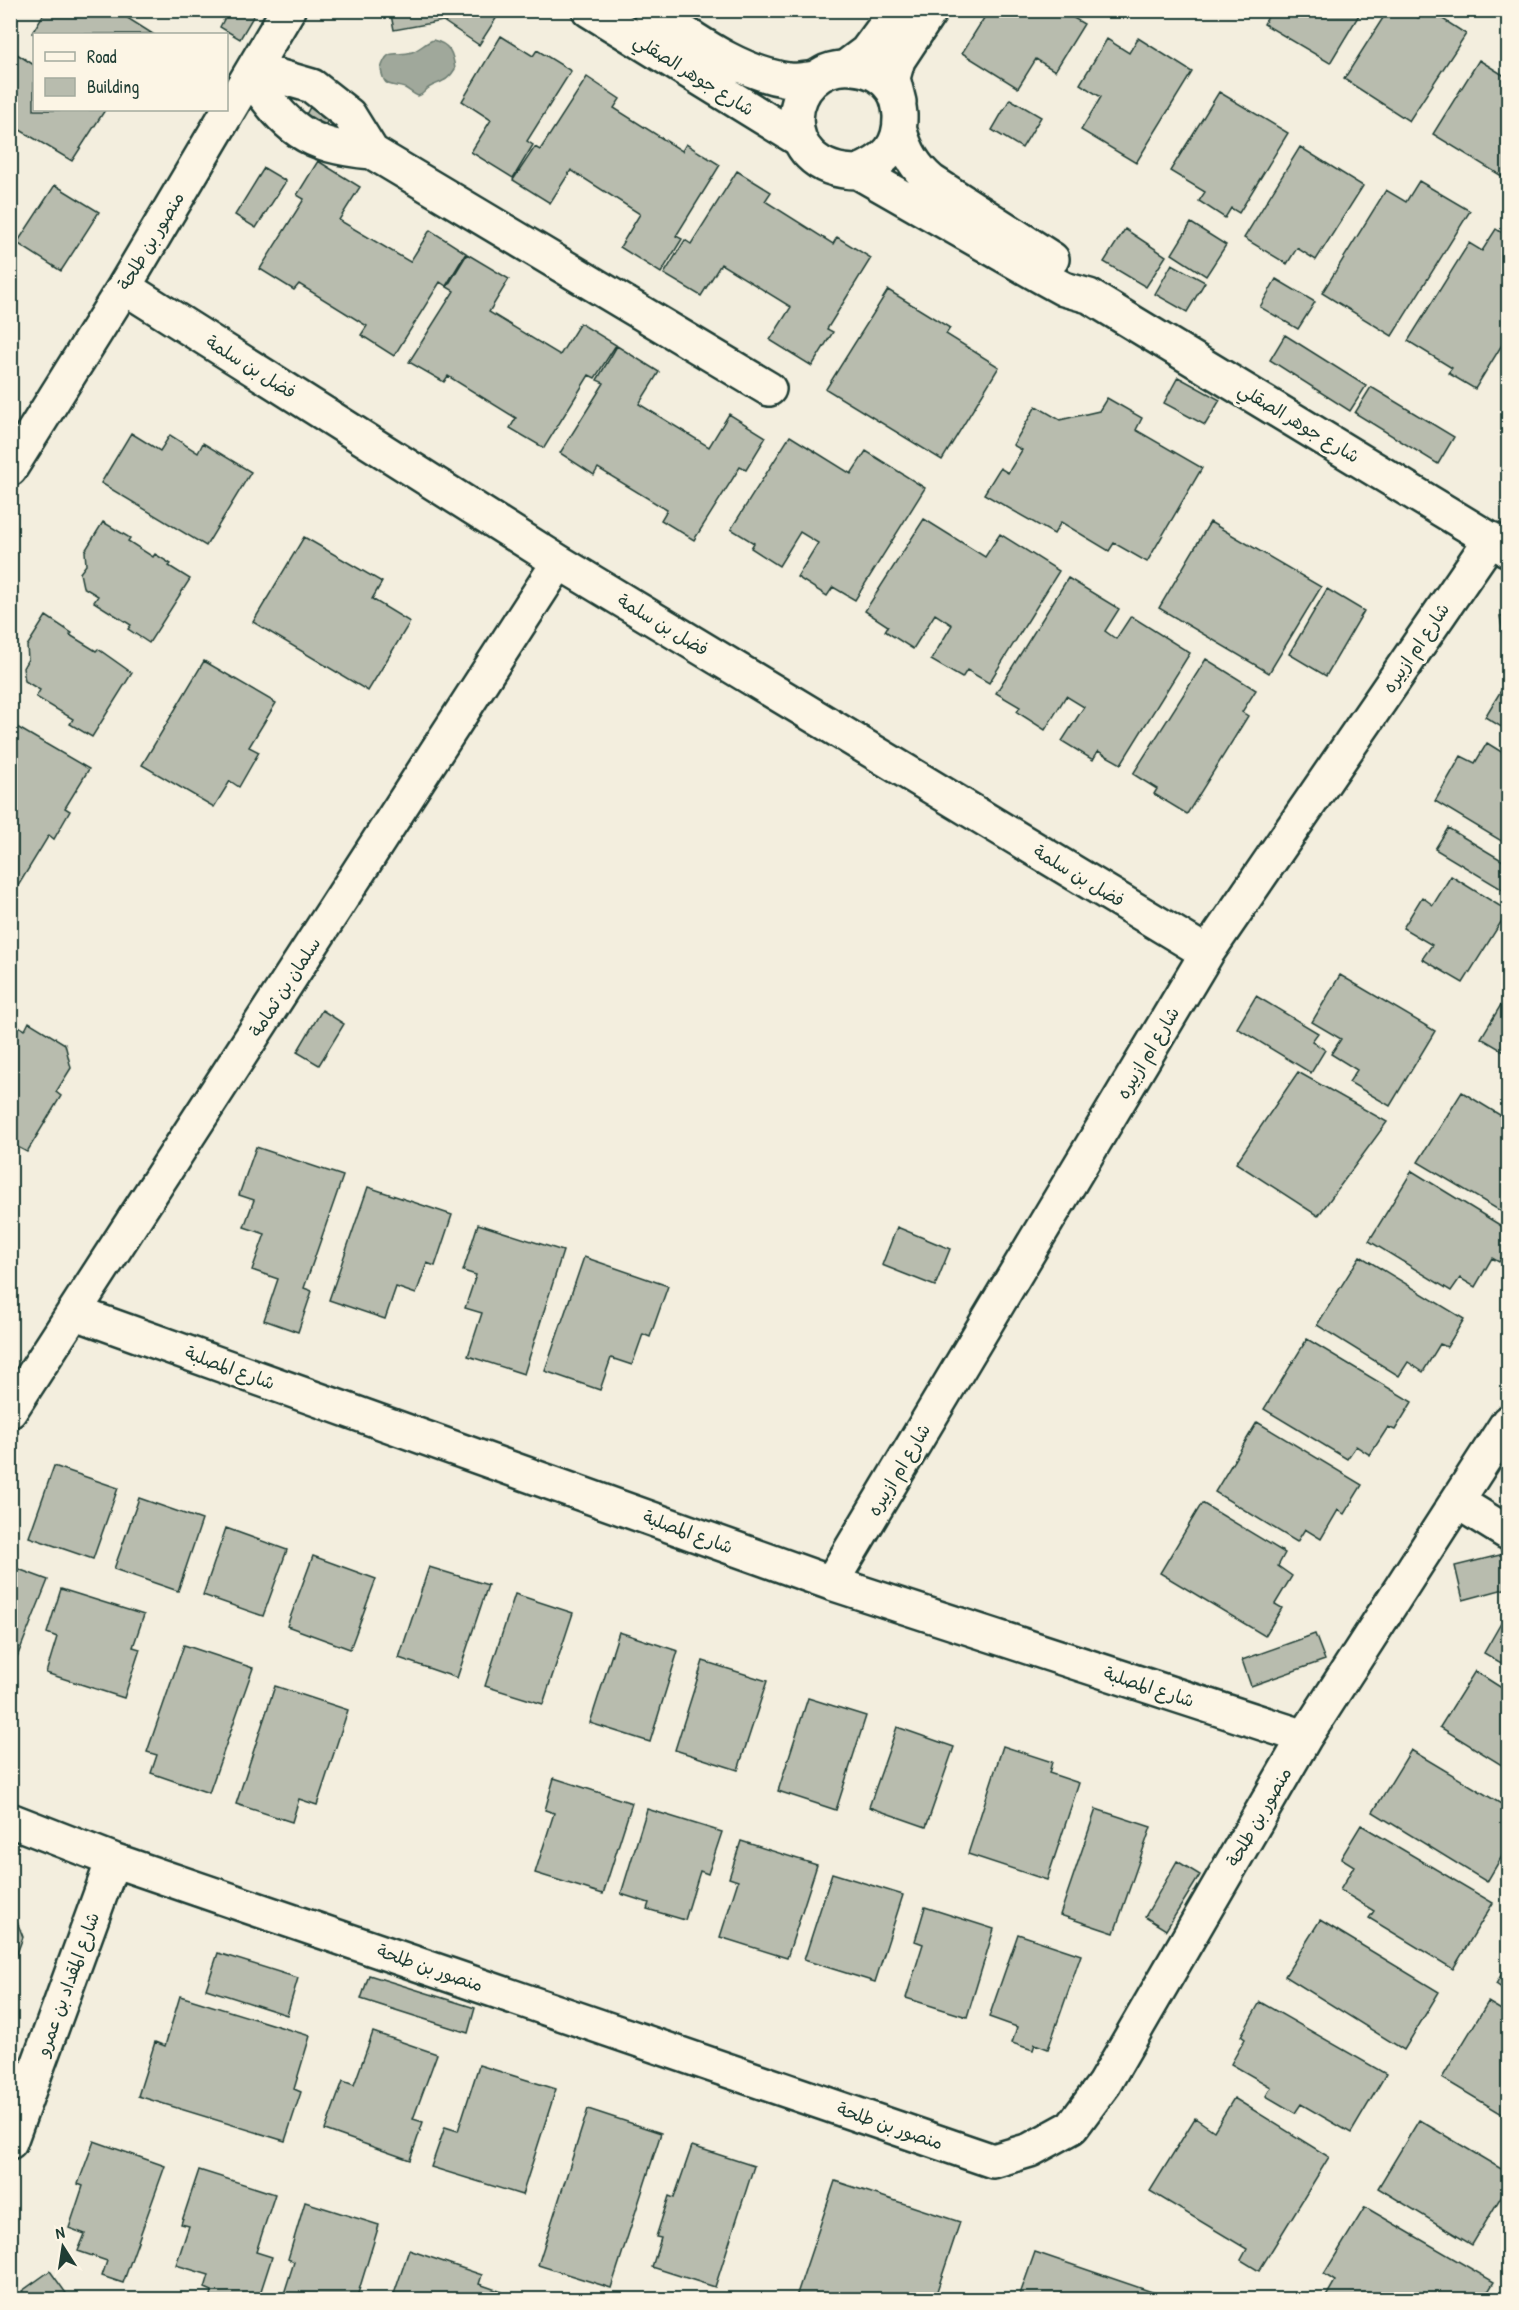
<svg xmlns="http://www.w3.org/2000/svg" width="1519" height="2310" font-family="'Patrick Hand','Playpen Sans Arabic',sans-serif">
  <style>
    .water { fill: #a0a89b; stroke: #6c7d72; stroke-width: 1.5 }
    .building { fill: #b8bcae; stroke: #1f3d34; stroke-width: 1.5 }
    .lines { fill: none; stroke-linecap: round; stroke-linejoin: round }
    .minor-casing { stroke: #1f3d34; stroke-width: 38 }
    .minor { stroke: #fcf5e5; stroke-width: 33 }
    .labels { text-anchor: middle; stroke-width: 6; stroke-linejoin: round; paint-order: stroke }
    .street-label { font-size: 18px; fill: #1f3d34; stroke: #fcf5e5 }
  </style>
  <rect width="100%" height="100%" fill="#f3eede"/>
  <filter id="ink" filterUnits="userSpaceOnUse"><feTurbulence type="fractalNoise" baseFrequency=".0167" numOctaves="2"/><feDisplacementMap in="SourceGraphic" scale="12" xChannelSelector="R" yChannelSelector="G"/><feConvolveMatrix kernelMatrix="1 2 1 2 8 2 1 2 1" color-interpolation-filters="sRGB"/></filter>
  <g filter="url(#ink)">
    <path class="water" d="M433 40C450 44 453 53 455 69 448 81 442 81 430 87 424 90 425 94 418 96 413 94 409 90 405 88 390 83 384 89 381 69 388 45 396 58 412 52 420 49 425 43 433 40Z"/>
    <path class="building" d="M46 10H115L153 34H35L32 33Z
      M229 10H257L240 39 220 27Z
      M390 10H487L497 17 479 45 443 21 394 30Z
      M989 10H1067L1065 13 1084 24 1055 71 1036 59 1018 88 962 53Z
      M1272 10H1362L1330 63 1264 24Z
      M1388 10H1407L1418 18 1423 10H1429L1466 34 1409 121 1344 79Z
      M501 36 533 56 537 50 571 71 527 141 533 145 513 178 471 152 491 120 462 101Z
      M1138 38 1192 72 1136 163 1081 130 1101 97 1080 84 1107 39 1129 53Z
      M17 54 34 65V110H105L72 161 10 124V64Z
      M1479 60 1508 78V180L1433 134Z
      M587 77 620 99 614 108 682 151 686 144 720 165 676 236 682 239 661 273 620 247 640 214 571 170 550 203 513 180 535 147 540 150Z
      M1219 92 1288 133 1239 213 1231 208 1225 218 1199 201 1205 192 1170 171Z
      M1010 99 1041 117 1022 148 992 130Z
      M314 100 333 111 323 129 304 118Z
      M1300 147 1363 186 1316 260 1297 248 1287 264 1244 238Z
      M318 161 360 187 339 220 410 262 430 230 466 253 446 286 440 282 394 356 361 335 367 326 299 284 294 290 260 269 304 199 297 195Z
      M264 168 286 181 256 228 235 215Z
      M737 171 771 192 765 201 833 244 837 237 871 258 827 329 833 332 812 366 770 340 791 307 721 264 701 296 664 274 685 240 691 244Z
      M1419 181 1470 211 1392 336 1322 293 1386 190 1406 202Z
      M55 185 99 212 61 271 17 243Z
      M1191 223 1226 245 1206 276 1172 254Z
      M1125 229 1166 256 1146 287 1104 262Z
      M1496 229 1508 237V335L1475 389 1448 373 1452 368 1408 341 1469 243 1482 251Z
      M467 254 509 279 489 312 560 355 580 323 616 345 595 378 589 375 544 448 510 428 516 418 448 376 444 382 409 362 454 291 447 287Z
      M1172 264 1205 282 1187 312 1155 294Z
      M1276 279 1315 302 1298 329 1260 307Z
      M888 290 950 328 946 334 999 367 942 460 826 389Z
      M1285 335 1366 386 1350 411 1270 360Z
      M617 346 659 372 639 404 709 447 729 414 766 437 746 470 740 467 694 540 661 520 667 510 598 468 594 475 560 453 604 383 597 380Z
      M1178 377 1220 400 1205 425 1164 403Z
      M1371 387 1454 437 1438 464 1355 413Z
      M1107 398 1142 418 1136 430 1202 468 1147 562 1114 543 1109 551 1061 522 1054 534 984 494 1000 468 1008 473 1022 450 1013 445 1036 406 1060 420 1099 411Z
      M131 433 160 451 170 435 198 453 203 443 251 472 206 546 101 483Z
      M790 436 851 474 866 451 925 488 855 600 833 587 827 596 797 577 818 543 800 532 779 566 751 548 754 543 731 529Z
      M924 519 985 557 1000 534 1059 571 989 683 967 670 962 678 931 660 952 625 935 614 913 649 885 631 888 626 865 611Z
      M103 522 130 538 128 541 153 557 155 554 171 564 169 566 190 579 149 643 128 629 131 625 94 602 98 596 83 587 80 573 86 565 85 551Z
      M1210 522 1321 587 1269 673 1159 608Z
      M304 537 382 582 372 599 410 622 368 691 253 622Z
      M1068 578 1119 609 1105 631 1116 639 1131 616 1190 653 1121 764 1098 751 1093 760 1062 741 1084 707 1066 696 1045 730 1017 712 1020 707 996 693Z
      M1327 589 1364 611 1326 676 1289 654Z
      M1508 615V639L1504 640 1500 616Z
      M46 616 72 633 70 635 96 651 98 649 132 673 92 737 70 724 73 719 36 697 40 690 25 681 23 668 28 659 27 646Z
      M1206 659 1256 690 1242 712 1248 716 1187 814 1154 794 1157 789 1133 774Z
      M204 661 276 703 249 747 259 752 239 787 230 781 214 807 142 765Z
      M1508 679V731L1485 717Z
      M10 723 89 769 65 808 70 811 54 839 49 835 10 899Z
      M1487 743 1508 756V845L1435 801 1461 756 1475 763Z
      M1448 828 1508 864V893L1435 849Z
      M1451 876 1508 911 1463 983 1422 959 1432 945 1403 928 1422 897 1433 905Z
      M1340 975 1435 1031 1390 1106 1349 1082 1357 1070 1331 1054 1341 1039 1312 1022Z
      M1508 993V1054L1481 1038Z
      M1256 996 1318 1033 1312 1041 1325 1050 1311 1073 1237 1028Z
      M322 1010 344 1024 319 1065 297 1052Z
      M10 1021 25 1030 29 1022 65 1044 71 1068 56 1092 61 1096 27 1152 10 1143Z
      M1298 1072 1387 1122 1318 1216 1236 1163Z
      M1462 1092 1508 1120V1201L1502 1212 1418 1162Z
      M256 1147 343 1176 304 1288 312 1291 298 1332 264 1320 278 1279 252 1270 265 1234 244 1227 254 1200 239 1195Z
      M1412 1171 1508 1230V1247L1499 1262 1492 1258 1475 1287 1460 1278 1451 1291 1369 1241Z
      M368 1187 452 1215 435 1266 427 1263 416 1294 396 1287 385 1319 329 1300Z
      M478 1224 563 1251 524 1374 468 1356 482 1313 465 1308 476 1275 463 1271Z
      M897 1227 950 1249 935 1286 882 1265Z
      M1360 1256 1464 1319 1447 1347 1440 1344 1423 1372 1408 1362 1399 1376 1317 1325Z
      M584 1257 668 1286 650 1337 643 1334 632 1365 611 1358 600 1390 545 1371Z
      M1307 1339 1412 1402 1395 1430 1388 1427 1370 1455 1356 1446 1347 1459 1264 1409Z
      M1257 1422 1362 1485 1344 1514 1338 1510 1321 1539 1305 1529 1297 1542 1215 1492Z
      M54 1466 118 1488 93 1559 29 1537Z
      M139 1498 202 1520 178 1591 114 1569Z
      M1202 1503 1285 1553 1278 1566 1292 1576 1275 1604 1282 1608 1265 1636 1160 1573Z
      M226 1528 287 1550 263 1616 203 1595Z
      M1508 1553V1588L1463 1600 1455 1566Z
      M313 1556 376 1579 350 1649 287 1626Z
      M10 1566 48 1580 13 1667H10Z
      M429 1567 488 1585 457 1678 399 1658Z
      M61 1589 144 1615 133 1647 140 1649 124 1698 46 1673 57 1637 47 1633Z
      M515 1594 573 1613 543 1704 485 1686Z
      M1508 1611V1667L1484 1653Z
      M619 1632 678 1651 650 1742 590 1723Z
      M1315 1634 1325 1660 1251 1686 1242 1660Z
      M184 1645 253 1668 209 1793 151 1773 157 1755 147 1752Z
      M703 1661 767 1681 738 1770 675 1750Z
      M1475 1671 1508 1692V1769L1440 1727Z
      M275 1686 348 1710 317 1805 299 1799 292 1822 236 1804Z
      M808 1698 866 1716 836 1810 778 1791Z
      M897 1727 954 1747 926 1827 869 1807Z
      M1003 1746 1052 1762 1049 1773 1079 1783 1047 1880 968 1854Z
      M1411 1750 1508 1808V1846L1487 1882 1373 1812Z
      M554 1778 632 1803 603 1894 535 1873 554 1813 545 1810Z
      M647 1809 722 1832 708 1874 700 1871 685 1920 647 1909 649 1903 621 1894Z
      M1096 1809 1151 1827 1114 1933 1060 1915Z
      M1361 1825 1493 1903 1453 1969 1369 1918 1374 1911 1340 1890 1354 1866 1341 1858Z
      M741 1841 817 1865 787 1958 720 1937 738 1881 729 1878Z
      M1177 1861 1200 1875 1166 1930 1145 1917Z
      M832 1873 903 1895 875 1982 804 1960Z
      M10 1904 23 1937 10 1973Z
      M925 1907 994 1929 967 2017 906 1998 923 1944 915 1941Z
      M1320 1920 1439 1992 1404 2050 1285 1976Z
      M1018 1934 1081 1955 1048 2049 1035 2044 1033 2050 1012 2043 1017 2027 989 2017Z
      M218 1953 298 1978 287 2015 206 1989Z
      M1508 1963V1992L1496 1984Z
      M369 1975 475 2008 468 2033 361 1999Z
      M180 1996 310 2036 294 2089 301 2092 285 2141 138 2096 155 2042 165 2046Z
      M1260 2002 1386 2074 1351 2133 1301 2104 1295 2113 1266 2096 1271 2087 1231 2064 1245 2039 1241 2036Z
      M1488 2002 1508 2014V2104L1502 2114 1442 2078Z
      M373 2032 437 2054 413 2119 423 2122 410 2160 325 2130 343 2081 354 2085Z
      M479 2065 556 2089 522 2195 431 2167 445 2127 458 2131Z
      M1234 2098 1329 2157 1259 2271 1241 2260 1247 2249 1150 2191 1195 2118 1214 2131Z
      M588 2109 661 2133 611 2288 538 2265Z
      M1419 2120 1508 2173V2185L1472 2245 1378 2188Z
      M94 2141 165 2166 123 2283 102 2276 107 2261 78 2251 85 2234 69 2228 83 2186 78 2184Z
      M692 2146 754 2166 715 2287 652 2267 661 2238 656 2237 669 2196 674 2198Z
      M199 2170 275 2194 256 2252 272 2257 258 2300H210L212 2291 205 2288 209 2275 176 2265 189 2226 181 2224Z
      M835 2181 960 2222 934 2300H795Z
      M305 2202 379 2225 356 2300H293L283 2297 294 2262 288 2259Z
      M1365 2207 1494 2282 1483 2300H1324L1335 2281 1324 2274Z
      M409 2250 482 2275 479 2284 502 2292 499 2300H397L393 2297Z
      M1035 2252 1161 2295 1160 2300H1018Z
      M50 2271 71 2300H28L22 2291Z"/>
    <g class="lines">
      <g class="minor-casing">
        <path id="minor" d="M589 10 800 140
          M650 10C693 38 736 72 788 80 797 81 807 79 816 78
          M846 67 866 52 897 10
          M250 76C288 129 305 146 372 152L769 389
          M250 76 274 75 312 86 349 115 372 152
          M899 102 893 78 898 60 931 10
          M900 131C906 152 915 167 931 181L1052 259
          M858 172C886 160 901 147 900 115 899 105 898 97 892 89 883 76 868 69 853 68 784 61 769 172 858 172L1042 277 1064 289 1089 296 1508 550
          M124 287 559 562 1207 953
          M10 469 124 287 288 10
          M76 1313 831 1583 1305 1737
          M10 1411 559 562
          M1458 1502 1508 1533
          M831 1583 1207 953 1491 539
          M10 1820 113 1860 993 2161 1030 2150 1072 2127 1104 2084 1305 1737 1508 1422
          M10 2142 113 1860"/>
      </g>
      <use href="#minor" class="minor"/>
    </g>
  </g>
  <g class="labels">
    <g class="street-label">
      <text transform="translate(694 75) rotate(32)" y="6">شارع جوهر الصقلي</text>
      <text transform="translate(151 241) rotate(-59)" y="6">منصور بن طلحة</text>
      <text transform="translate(251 367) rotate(32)" y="6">فضل بن سلمة</text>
      <text transform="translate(1299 423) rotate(31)" y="6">شارع جوهر الصقلي</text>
      <text transform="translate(663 625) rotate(31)" y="6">فضل بن سلمة</text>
      <text transform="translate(1416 648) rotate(-56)" y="6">شارع ام ازبيره</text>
      <text transform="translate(1079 876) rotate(31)" y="6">فضل بن سلمة</text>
      <text transform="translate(285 987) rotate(-57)" y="6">سلمان بن ثمامة</text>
      <text transform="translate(1148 1053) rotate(-59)" y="6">شارع ام ازبيره</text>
      <text transform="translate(230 1368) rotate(20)" y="6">شارع المصلبة</text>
      <text transform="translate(899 1470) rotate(-59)" y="6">شارع ام ازبيره</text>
      <text transform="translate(688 1532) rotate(20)" y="6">شارع المصلبة</text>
      <text transform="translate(1149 1687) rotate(18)" y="6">شارع المصلبة</text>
      <text transform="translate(1259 1817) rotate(-60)" y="6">منصور بن طلحة</text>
      <text transform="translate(430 1968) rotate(19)" y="6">منصور بن طلحة</text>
      <text transform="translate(68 1984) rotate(-70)" y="6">شارع المقداد بن عمرو</text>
      <text transform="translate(890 2126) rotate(19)" y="6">منصور بن طلحة</text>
    </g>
  </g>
  <rect width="1519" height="2310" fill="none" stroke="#fcf5e5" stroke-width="36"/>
  <rect x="18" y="18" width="1483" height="2274" fill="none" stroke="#1f3d34" stroke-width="2" filter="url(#ink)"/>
  <rect x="33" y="33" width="195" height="78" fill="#fcf5e5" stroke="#a4ab9e" stroke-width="1.5"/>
  <rect x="45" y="52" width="30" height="9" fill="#fcf5e5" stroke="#a4ab9e" stroke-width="1.5"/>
  <text x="87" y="63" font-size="18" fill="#1f3d34">Road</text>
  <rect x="45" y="78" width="30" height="18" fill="#b8bcae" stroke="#a4ab9e" stroke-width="1.5"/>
  <text x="87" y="93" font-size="18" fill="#1f3d34">Building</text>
  <g transform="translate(63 2247) rotate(348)" stroke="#fcf5e5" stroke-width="4.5" paint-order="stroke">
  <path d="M0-4.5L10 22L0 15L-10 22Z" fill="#1f3d34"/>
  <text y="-9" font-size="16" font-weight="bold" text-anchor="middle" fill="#1f3d34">N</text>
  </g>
</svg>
